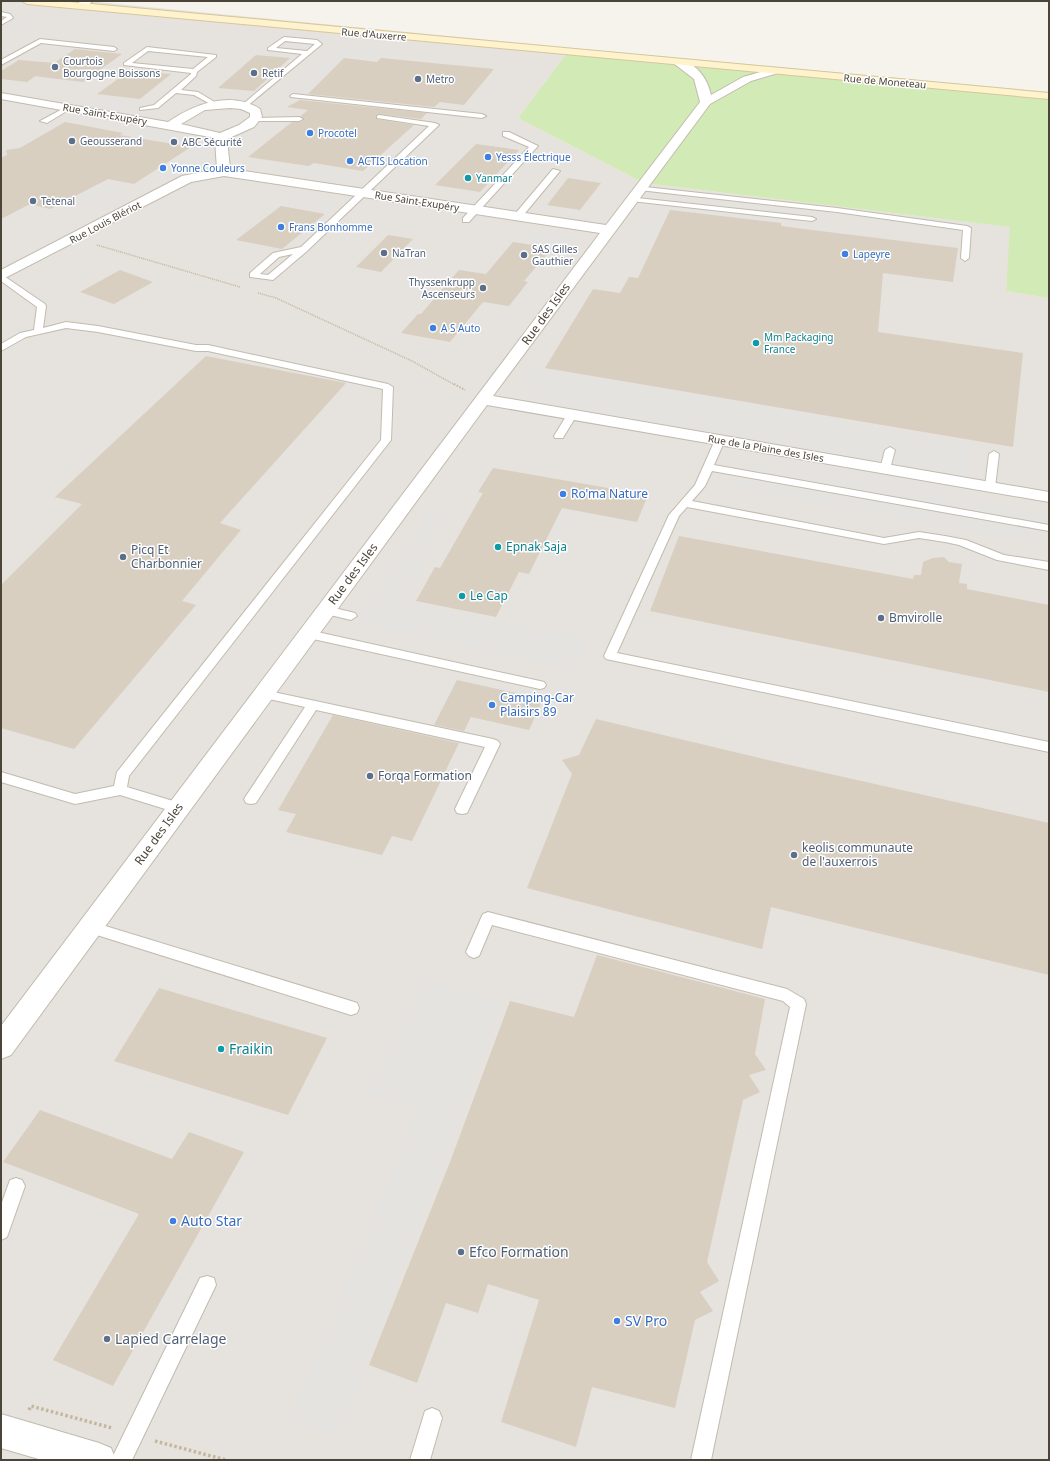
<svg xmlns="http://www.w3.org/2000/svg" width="1050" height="1461" font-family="'Noto Sans',sans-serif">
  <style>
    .industrial { fill: #e6e2dd }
    .green { fill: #d2eab5 }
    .parking { fill: #e5e3e0 }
    .building { fill: #d8cfc1 }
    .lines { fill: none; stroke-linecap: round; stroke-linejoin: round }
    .lane-casing { stroke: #c2bbae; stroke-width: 2 }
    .street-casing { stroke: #c2bbae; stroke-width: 2 }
    .secondary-casing { stroke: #d6c79b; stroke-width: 2 }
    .path-far2 { stroke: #c4b79f; stroke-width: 1.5; stroke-dasharray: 1 1; stroke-linecap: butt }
    .path-far1 { stroke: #c4b79f; stroke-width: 2; stroke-dasharray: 1.5 1.5; stroke-linecap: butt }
    .path { stroke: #c4b79f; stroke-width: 3.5; stroke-dasharray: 2.5 2.5; stroke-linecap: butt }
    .lane { fill: #fff; fill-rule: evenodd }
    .street { fill: #fff; fill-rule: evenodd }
    .secondary { fill: #fff3cd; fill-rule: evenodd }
    .service-dot { fill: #5c6f8a; stroke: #fff; stroke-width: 1.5 }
    .shop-dot { fill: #3f7fe0; stroke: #fff; stroke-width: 1.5 }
    .culture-dot { fill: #0f9aa8; stroke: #fff; stroke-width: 1.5 }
    .labels { text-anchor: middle; stroke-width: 3; stroke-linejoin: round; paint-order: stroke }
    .far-street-label { font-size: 10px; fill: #4b4439; stroke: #fff }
    .far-service-label { font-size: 10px; fill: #4e5e75; stroke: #fff; text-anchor: start }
    .far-shop-label { font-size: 10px; fill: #366cbe; stroke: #fff; text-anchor: start }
    .far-culture-label { font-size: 10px; fill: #0d838f; stroke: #fff; text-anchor: start }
    .street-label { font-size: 12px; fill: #4b4439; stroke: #fff }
    .shop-label { font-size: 12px; fill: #366cbe; stroke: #fff; text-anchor: start }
    .culture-label { font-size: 12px; fill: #0d838f; stroke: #fff; text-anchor: start }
    .service-label { font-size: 12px; fill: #4e5e75; stroke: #fff; text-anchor: start }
    .near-culture-label { font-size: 14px; fill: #0d838f; stroke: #fff; text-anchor: start }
    .near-shop-label { font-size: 14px; fill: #366cbe; stroke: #fff; text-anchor: start }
    .near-service-label { font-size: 14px; fill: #4e5e75; stroke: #fff; text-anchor: start }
  </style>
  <rect width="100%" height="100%" fill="#f6f3ec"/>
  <path class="industrial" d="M1 1H99L97 2 571 48 518 118 644 183 1011 227 1006 291 1049 298V1460H1Z"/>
  <path class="green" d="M571 48 1049 92V298L1006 291 1010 227 644 183 518 118Z"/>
  <path class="parking" d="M35 14 44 15 40 17 47 18 27 30 10 28 14 25 6 24 21 15 31 16Z
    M283 34 329 38 306 59 275 56 266 48 268 46 260 45 269 37 278 38Z
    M345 45 385 49 372 61 343 58 314 86 343 89 342 94 319 96 314 93 310 94 306 92 284 90 332 47H342Z
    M102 97 137 100 130 107 126 106 118 111 88 106Z
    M500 124 517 128 548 144 541 150 484 140Z
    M146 127 210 139 208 161 174 177 155 172 193 146 130 137Z
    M402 141 412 142 386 165 376 164Z
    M310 166 356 173 346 183 298 176Z
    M79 179 139 194 113 208 70 197Z
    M299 192 322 196 319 198 338 202 327 212 285 204Z
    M665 195 832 214 828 228 659 208Z
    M645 211 666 214 649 248 627 245Z
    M538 231 567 236 578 245 556 246 530 242Z
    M524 365 836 417 840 422 972 444 966 477 557 408 537 398 523 382Z
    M752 454 990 494H958L787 464Z
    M743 461 1049 515V545L733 488Z
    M502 505 574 518 570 528 490 513Z
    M429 512 447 516 420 558 402 554Z
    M400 557 426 563 401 601 588 639 572 670 353 622Z
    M423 979 502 1002 340 1438 289 1422 418 1108 367 1092Z"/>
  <path class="building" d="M75 49 122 54 83 82 34 76 47 68 27 82 1 79V71L19 60 54 63Z
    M256 55 290 58 254 91 218 88Z
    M344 58 377 62 381 58 494 69 464 105 440 102 434 107 308 94Z
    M129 71 171 74 140 99 97 94Z
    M300 100 427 113 421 119 379 114 376 115 377 119 414 125 363 171 314 163 309 166 248 157 292 122H300L304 120 301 116 308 110 287 107Z
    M65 122 123 133 120 135 191 147 134 184 108 179 50 209 30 204 1 219V158L7 155 6 150 20 148Z
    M476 144 519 150 480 192 435 185Z
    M568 178 601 183 580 210 547 205Z
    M281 206 325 214 282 249 236 240Z
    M670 210 781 223V226L796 228 958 248 953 282 883 273 878 332 1023 353 1013 447 545 368 593 289 620 293 629 277 638 278Z
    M388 235 413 239 381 272 356 267Z
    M513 242 552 248 524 281 528 282 509 306 483 302 450 342 401 333 418 314H421L459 270 486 274Z
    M120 270 153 282 114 304 80 292Z
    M206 356 346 383 220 523 241 530 182 601 196 605 74 749 1 728V585L82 504 55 497Z
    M493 468 648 495 637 522 562 508 529 574 519 572 496 617 416 601 435 567 440 568 483 493 478 492Z
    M679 536 913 579 914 575H921L923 562 933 558 944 557 949 562 962 564 959 583 967 584V589L1049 605V692L650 611Z
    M457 680 543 699 529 730 471 717 464 731 434 725Z
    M333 715 459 743 412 841 392 836 382 855 286 832 296 814 278 810Z
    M596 719 781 763 1049 823V975L771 907 762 949 527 888 572 774 562 760 579 755Z
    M597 955 765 999 755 1054 766 1070 749 1075 760 1092 743 1100 707 1262 719 1281 700 1292 713 1311 695 1320 675 1408 592 1387 576 1447 501 1422 539 1300 488 1284 478 1313 446 1303 417 1383 369 1365 450 1162 510 1001 574 1017Z
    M159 988 327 1038 288 1115 114 1061Z
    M40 1110 172 1159 189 1132 244 1152 113 1386 53 1360 139 1214 3 1162Z"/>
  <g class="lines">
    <g class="lane-casing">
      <path id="lane" d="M1 12 10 14 13 18 1 25V21L7 17 1 16Z
        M284 37 317 40 322 44 246 107H242V105L302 54 268 50V48ZM285 41 315 44 307 51 276 48Z
        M40 39 114 47 117 49 114 51 41 43 1 65V60Z
        M147 47 216 55V57L197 72 196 76 181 90 198 92 218 104V106H214L194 95 176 93 158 108 140 110V108L154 105 191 74V73L124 65V63ZM148 51 208 57 193 69 132 63Z
        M293 94 482 114 486 116 482 118 291 97 290 96Z
        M68 106 71 108 70 109 47 123 40 121Z
        M379 115 435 123 439 125 307 251 273 280 250 277V273L273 253 301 247 429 126 377 118V116ZM293 254 268 275 260 274 279 257Z
        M256 118 299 117 303 119 299 121H254V119Z
        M503 132H509L538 146 469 222H463V218L529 147 503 136Z
        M553 169 560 171 521 218H515V214Z
        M636 186 837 208 967 226 971 228 969 258 965 261 961 258 963 230 837 212 639 190H636Z
        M628 197 812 217 816 219 812 221 631 201 627 199Z
        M1 274 45 304 46 306 43 328 66 322 98 326 196 345H208L388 384 393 387 391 440 129 776 127 787 183 804 185 808 183 812 178 813 120 795 75 804 1 782V772L75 794 114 786 117 772 381 440 383 389 208 351H196L98 332 66 328 26 337 1 351V344L20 333 34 330 37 307 1 281Z
        M572 412 577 415 564 436 563 438H555L554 436 568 413Z
        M720 437 725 440 714 465 1049 525V531L712 471 705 486 692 501 884 538 919 532 945 536 966 540 1004 555 1049 562V570L997 560 959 545 945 542 919 538 884 544 687 507 679 516 617 653 1049 742V752L606 659 604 656 669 515 695 485 715 440Z
        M890 447 895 450 890 469 885 472 881 471 880 469 885 450Z
        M994 451 999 454 995 487 990 490 985 487 989 454Z
        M326 606 355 613 357 616 351 620 322 613 320 610 322 607Z
        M308 630 540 681 544 682 546 685 544 688 540 689 304 637 302 634 304 631Z
        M264 690 493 739 498 741 500 744 469 809 467 813 462 814 457 813 455 809 485 747 316 710 256 803 251 804 246 803 244 799 305 707 260 697 258 694 260 691Z
        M488 912 787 989 804 999 806 1004 711 1460H691L790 1007 783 1001 492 925 479 956 474 958 469 956 466 952 481 918 483 914Z
        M89 921 351 1001 357 1003 359 1008 357 1013 351 1015 84 931 82 927 84 923Z
        M16 1178 22 1180 25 1186 7 1237 1 1240V1205L10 1180Z
        M207 1276 214 1278 216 1285 132 1460H111L200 1278Z
        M432 1408 439 1411 442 1418 430 1460H410L425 1411Z"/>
    </g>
    <g class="street-casing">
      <path id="street" d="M81 1H93L84 8H76L75 6Z
        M678 59C696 63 707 77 711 95L743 77 774 68 780 71 778 73 751 81 710 104 493 396 1049 492V502L487 405 11 1055 1 1059V1026L600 233 224 176 191 182 1 280V270L182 176 217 169 215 140 210 137 1 99V93L168 122C194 104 231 90 260 109L262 117 254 127 227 139 230 169 606 225 700 102 694 79 672 62ZM230 108 241 109 250 113V117L239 125 220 133 181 124 205 110Z
        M1 1414 99 1443 111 1448 116 1460H42L1 1448Z"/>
    </g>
    <g class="secondary-casing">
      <path id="secondary" d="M22 1H59L1049 93V99L27 4Z"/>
    </g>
    <path class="path-far2" d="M97 245 240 287
      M258 293 276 298 412 361 455 385"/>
    <path class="path-far1" d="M454 384 465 390"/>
    <path class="path" d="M29 1410 31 1406 112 1428
      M155 1441 226 1460"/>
    <use href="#lane" class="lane"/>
    <use href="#street" class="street"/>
    <use href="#secondary" class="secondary"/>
  </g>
  <g class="service-dot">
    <circle cx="55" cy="67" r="4"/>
    <circle cx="254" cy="73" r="4"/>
    <circle cx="418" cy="79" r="4"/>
    <circle cx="72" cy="141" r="4"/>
    <circle cx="174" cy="142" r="4"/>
    <circle cx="33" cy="201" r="4"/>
    <circle cx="384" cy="253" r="4"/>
    <circle cx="524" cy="255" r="4"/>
    <circle cx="483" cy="288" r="4"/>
    <circle cx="123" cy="557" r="4"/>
    <circle cx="881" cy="618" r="4"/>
    <circle cx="370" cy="776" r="4"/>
    <circle cx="794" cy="855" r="4"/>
    <circle cx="461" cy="1252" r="4"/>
    <circle cx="107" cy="1339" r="4"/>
  </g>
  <g class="shop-dot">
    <circle cx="310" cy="133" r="4"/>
    <circle cx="488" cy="157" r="4"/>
    <circle cx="350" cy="161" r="4"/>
    <circle cx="163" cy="168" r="4"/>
    <circle cx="281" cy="227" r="4"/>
    <circle cx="845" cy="254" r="4"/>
    <circle cx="433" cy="328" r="4"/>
    <circle cx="563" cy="494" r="4"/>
    <circle cx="492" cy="705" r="4"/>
    <circle cx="173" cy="1221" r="4"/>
    <circle cx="617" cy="1321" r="4"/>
  </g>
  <g class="culture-dot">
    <circle cx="468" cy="178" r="4"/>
    <circle cx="756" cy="343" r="4"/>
    <circle cx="498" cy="547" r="4"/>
    <circle cx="462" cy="596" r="4"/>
    <circle cx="221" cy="1049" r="4"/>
  </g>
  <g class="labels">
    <g class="far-street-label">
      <text transform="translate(374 34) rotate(5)" y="4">Rue d'Auxerre</text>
      <text transform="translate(885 81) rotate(5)" y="4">Rue de Moneteau</text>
      <text transform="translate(105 114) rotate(10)" y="4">Rue Saint-Exupéry</text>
      <text transform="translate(417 201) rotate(9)" y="4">Rue Saint-Exupéry</text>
      <text transform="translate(105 222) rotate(-28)" y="4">Rue Louis Blériot</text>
      <text transform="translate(766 448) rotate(10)" y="4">Rue de la Plaine des Isles</text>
    </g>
    <g class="far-service-label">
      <text x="63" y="65">Courtois<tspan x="63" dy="12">Bourgogne Boissons</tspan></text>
      <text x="262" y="77">Retif</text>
      <text x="426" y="83">Metro</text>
      <text x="80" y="145">Geousserand</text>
      <text x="182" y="146">ABC Sécurité</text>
      <text x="41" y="205">Tetenal</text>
      <text x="532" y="253">SAS Gilles<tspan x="532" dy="12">Gauthier</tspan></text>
      <text x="392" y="257">NaTran</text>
      <text x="475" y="286" text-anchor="end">Thyssenkrupp<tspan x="475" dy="12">Ascenseurs</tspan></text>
    </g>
    <g class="far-shop-label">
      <text x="318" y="137">Procotel</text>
      <text x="496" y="161">Yesss Électrique</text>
      <text x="358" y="165">ACTIS Location</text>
      <text x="171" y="172">Yonne Couleurs</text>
      <text x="289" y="231">Frans Bonhomme</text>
      <text x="853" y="258">Lapeyre</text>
      <text x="441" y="332">A S Auto</text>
    </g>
    <g class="far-culture-label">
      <text x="476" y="182">Yanmar</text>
      <text x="764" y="341">Mm Packaging<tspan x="764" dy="12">France</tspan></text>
    </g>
    <g class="street-label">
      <text transform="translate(546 314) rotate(-54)" y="4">Rue des Isles</text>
      <text transform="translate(353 574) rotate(-53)" y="4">Rue des Isles</text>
      <text transform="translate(159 834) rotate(-54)" y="4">Rue des Isles</text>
    </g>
    <g class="shop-label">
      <text x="571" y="498">Ro'ma Nature</text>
      <text x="500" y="702">Camping-Car<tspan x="500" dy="14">Plaisirs 89</tspan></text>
    </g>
    <g class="culture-label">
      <text x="506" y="551">Epnak Saja</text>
      <text x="470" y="600">Le Cap</text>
    </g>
    <g class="service-label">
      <text x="131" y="554">Picq Et<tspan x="131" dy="14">Charbonnier</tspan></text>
      <text x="889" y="622">Bmvirolle</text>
      <text x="378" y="780">Forqa Formation</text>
      <text x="802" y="852">keolis communaute<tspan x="802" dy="14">de l'auxerrois</tspan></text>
    </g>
    <g class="near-culture-label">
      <text x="229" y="1054">Fraikin</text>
    </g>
    <g class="near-shop-label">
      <text x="181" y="1226">Auto Star</text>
      <text x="625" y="1326">SV Pro</text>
    </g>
    <g class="near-service-label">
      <text x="469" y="1257">Efco Formation</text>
      <text x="115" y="1344">Lapied Carrelage</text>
    </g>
  </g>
  <rect width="1050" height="1461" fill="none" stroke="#4b4439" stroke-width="4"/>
</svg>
